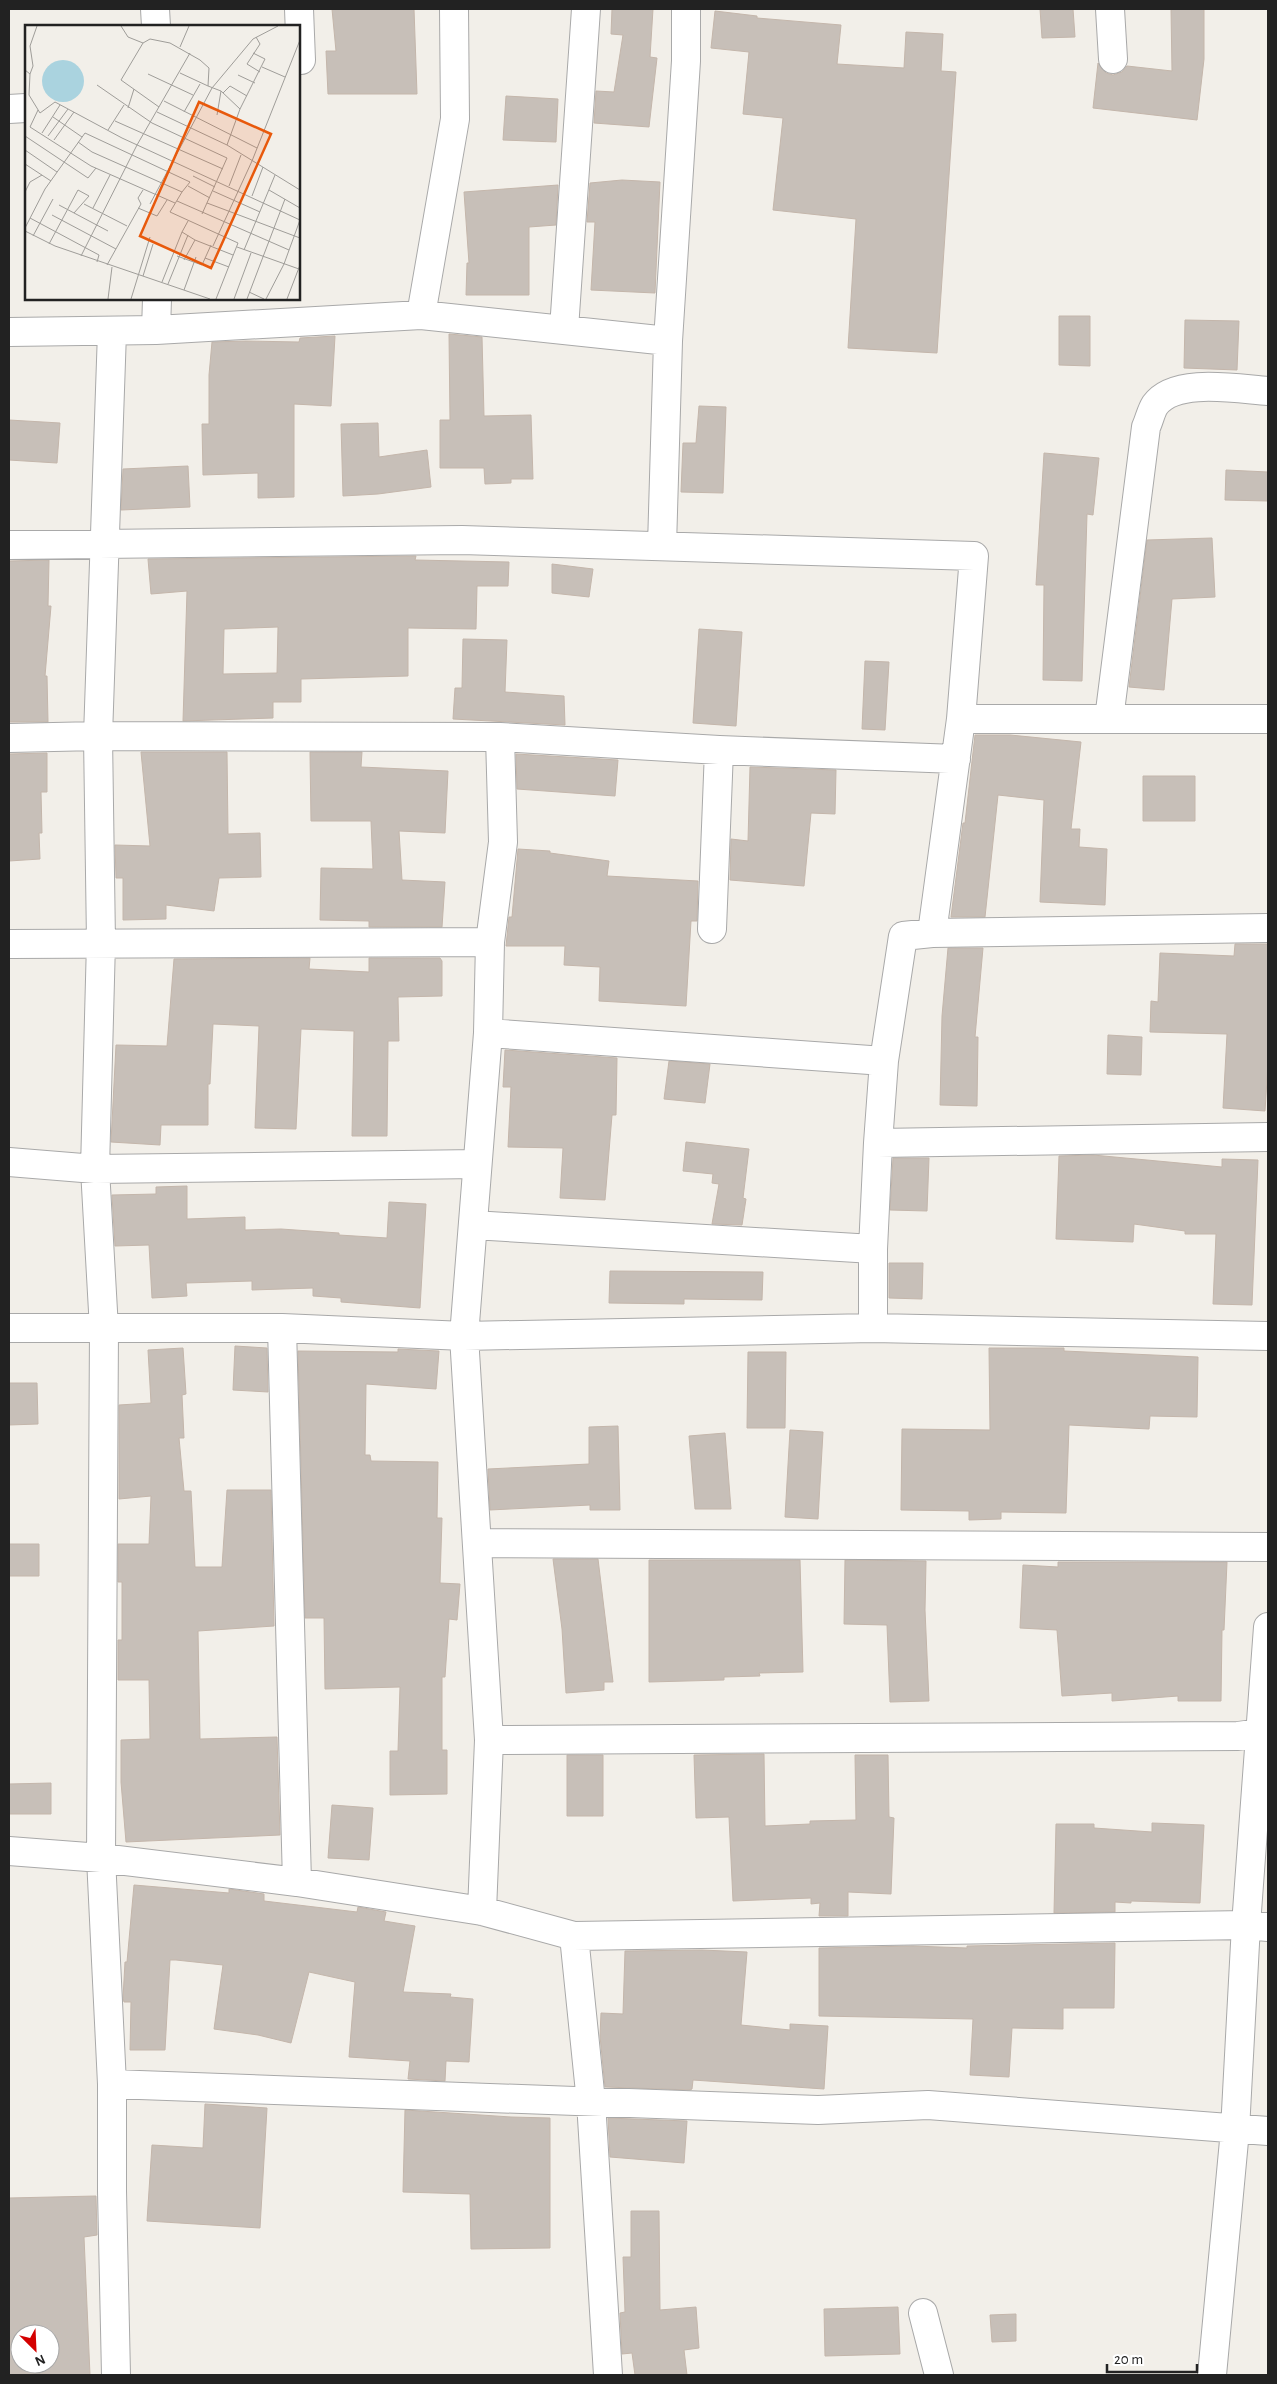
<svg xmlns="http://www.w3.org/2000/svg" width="1277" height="2384" font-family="'Alegreya Sans',sans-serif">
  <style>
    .building { fill: #c7bfb8; stroke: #c4b6ab; fill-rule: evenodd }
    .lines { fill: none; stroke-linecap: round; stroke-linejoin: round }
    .minor-casing { stroke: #a9a9a9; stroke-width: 30 }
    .minor { stroke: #fff; stroke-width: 28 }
    .inset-road { fill: none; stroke: #9f9d99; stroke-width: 1 }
    .view { fill: #e8590c; fill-opacity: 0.15; stroke: #e8590c; stroke-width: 2.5 }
    .inset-edge { fill: none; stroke: #222; stroke-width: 2.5 }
  </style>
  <rect width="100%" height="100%" fill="#f2efe9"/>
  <path class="building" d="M332 9H414L417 94H328L326 51H336Z
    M612 9H653L650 57 657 58 649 127 594 123 596 91 614 92 623 35 611 34Z
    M1040 9H1073L1075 37 1042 38Z
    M1171 9H1204V59L1197 120 1093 108 1098 63 1106 73 1113 75 1122 72 1127 66 1172 71Z
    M715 11 757 16V18L841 25 837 64 904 68 906 32 943 34 941 71 956 72 937 353 848 348 856 219 773 210 783 118 743 114 749 52 711 48Z
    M506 96 558 99 556 142 503 140Z
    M622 180 660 182 655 293 591 290 595 222H587L590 183Z
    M558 185 556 225 529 227V295H466L467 263H469L464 192Z
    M1059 316H1090V366L1059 365Z
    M1185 320 1239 321 1237 370 1184 368Z
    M449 334 482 337 484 416 531 415 533 479H511V483L485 484 484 468H440V420H450Z
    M335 336 331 406 294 404V497L258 498V473L203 475 202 424H209V375L212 342 246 341 299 342 300 338Z
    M699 406 726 407 723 493 681 492 683 443H696Z
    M9 420 60 423 57 463 9 460Z
    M378 423 379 457 427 450 431 487 378 494 343 496 341 424Z
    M1044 453 1099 458 1093 515 1087 514 1082 681 1043 680 1044 585H1036Z
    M188 466 190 507 121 510 123 469Z
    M1226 470 1268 472V501L1225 500Z
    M1212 538 1215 597 1172 599 1164 690 1129 687 1147 540Z
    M416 556 415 560 509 562 508 586H477L476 629 408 628V676L301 679V702H273V718L183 721 187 591 151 594 148 559ZM278 627 277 673 223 674 224 629Z
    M49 560 48 606H51L45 676H47L48 722H9V561Z
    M552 564 593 569 589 597 552 593Z
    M699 629 742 632 736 726 693 723Z
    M463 639 507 640 505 692 564 696 565 725 453 719 455 688H462Z
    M865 661 889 662 885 730 862 729Z
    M975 735H1010L1081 742 1071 829H1080L1079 847 1107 849 1105 905 1040 902 1044 800 998 795 985 917H951L963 823H965Z
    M141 752H227L228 834 260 833 261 877 219 878 214 911 166 905V919L123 920V878H116L115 845 150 846Z
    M310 752H362L361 767 448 771 445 833 399 831 402 880 445 882 442 927H369V921L320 920 321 868 373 869 371 821H311Z
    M47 753V792H41L42 833H39L40 859 9 861V754Z
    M516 754 618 760 615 796 517 789Z
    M750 767 836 770 835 814 811 813 804 886 730 880 731 839 748 841Z
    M1143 776H1195V821H1143Z
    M518 849 550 851V853L609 861 607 876 698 881 697 921H691L686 1006 599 1001 600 967 564 965 565 946H506L509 917H512Z
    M1235 944H1268V1064L1265 1111 1223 1108 1227 1034 1150 1032 1151 1001 1158 1002 1160 953 1234 956Z
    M948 948H983L975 1037H978L977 1106 940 1105 942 1016Z
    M310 958 309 969 369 972V958H440L442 961V996L398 997 399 1041H388L387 1136H352L354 1031 301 1029 296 1129 255 1128 259 1026 213 1024 210 1084H208V1125H161L160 1145 111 1142 116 1045 167 1046 174 959Z
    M1108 1035 1142 1037 1141 1075 1107 1074Z
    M505 1050 617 1058 616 1115H612L605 1200 560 1198 563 1148 508 1147 511 1087H503Z
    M669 1061 710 1064 705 1103 664 1099Z
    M686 1142 749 1149 743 1198 746 1199 742 1225 712 1224 719 1184 712 1183 713 1174 683 1171Z
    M1093 1155 1222 1167V1159L1258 1160 1252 1305 1213 1304 1216 1234H1185V1231L1134 1224 1133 1242 1056 1239 1059 1156Z
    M893 1158H929L927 1211 890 1210Z
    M187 1186V1219L245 1217V1230L281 1229 339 1233V1235L387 1238 389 1202 426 1204 420 1308 341 1302V1298L313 1296V1288L252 1290V1281L186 1283 187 1296 152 1298 149 1245 115 1246 112 1195 156 1194V1187Z
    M889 1263H923L922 1299 889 1298Z
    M610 1271 763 1272 762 1300 684 1299V1304L609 1303Z
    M235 1346 267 1348 268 1392 233 1390Z
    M183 1348 186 1394 182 1395 184 1438H179L184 1491H191L195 1567H222L227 1490H271L274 1626 198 1631 200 1739 277 1737 280 1835 126 1842 121 1782V1740L150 1739 149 1680H118V1640H122V1582H118V1544H149L151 1496 119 1499V1405L151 1403 148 1350Z
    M989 1348H1064V1351L1198 1357 1197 1417 1150 1416 1149 1429 1069 1425 1066 1513 1001 1512V1519L969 1520V1511L901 1510 902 1429 990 1430Z
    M398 1349 439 1351 436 1389 366 1384 365 1455H370L371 1461 438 1462 437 1518H442L440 1583 460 1584 457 1620 449 1619 445 1677H442V1750H447V1794L390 1795V1751H398L400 1687 325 1689 324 1618H305L298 1351 398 1352Z
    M748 1352H786L785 1428H747Z
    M9 1383H37L38 1424 9 1425Z
    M618 1426 620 1510H590V1505L490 1510 488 1469 589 1464V1427Z
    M790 1430 823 1432 818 1519 785 1517Z
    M725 1433 731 1509H695L689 1436Z
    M9 1544H39V1576H9Z
    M553 1559H598L613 1682H604V1690L566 1693 562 1629Z
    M649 1560H800L803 1672 759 1673 760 1676 724 1677V1680L649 1682Z
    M845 1560 926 1561 925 1610 929 1701 890 1702 887 1625 844 1624Z
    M1058 1562H1227L1224 1630H1222L1221 1701H1178V1696L1112 1701V1693L1062 1696 1057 1630 1020 1628 1023 1565 1058 1567Z
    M764 1754 765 1826 810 1824V1821L856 1820 855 1755H888L889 1817 894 1818 891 1894 848 1892V1916H819L820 1903 811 1904V1898L733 1901 729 1817 696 1818 694 1755Z
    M567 1755H603V1816H567Z
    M51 1783V1814H9V1784Z
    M332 1805 373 1808 369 1860 328 1858Z
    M1152 1823 1204 1825 1200 1903 1131 1901V1903L1115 1902V1912L1054 1913 1056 1824H1094V1828L1152 1832Z
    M134 1885 229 1893V1889L264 1894V1901L357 1912 358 1907 386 1912 384 1921 415 1926 403 1992 451 1994 450 1997 473 1999 469 2062 446 2061 445 2081 408 2079 410 2061 349 2057 355 1982 309 1972 291 2043 258 2035 214 2029 223 1965 176 1960H170L165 2050H130L131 2002H124L123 1998 125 1962H127Z
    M1115 1943 1114 2008H1063V2029L1012 2028 1009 2077 970 2075 973 2019 819 2016V1948L913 1946 967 1948V1946Z
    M702 1950 747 1952 741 2025 790 2030V2024L828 2026 824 2089 693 2080 692 2089 690 2090 605 2087 600 2036 601 2013 623 2014 625 1951Z
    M205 2104 267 2108 260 2228 147 2221 152 2145 203 2148Z
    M405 2110 511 2117 550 2118V2248L471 2249 470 2194 403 2192Z
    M608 2118 687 2121 684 2163 610 2157Z
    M96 2196 97 2235 84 2237 90 2375H9V2198ZM20 2334H50V2364H20Z
    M631 2211H659L660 2310 696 2307 699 2348 684 2350 687 2375H635L632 2353 622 2354 620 2313 625 2312 623 2257H631Z
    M898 2307 900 2354 825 2356 824 2309Z
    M1016 2314V2341L992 2342 990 2315Z"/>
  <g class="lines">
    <g class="minor-casing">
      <path id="minor" d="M155 9 156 26
        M299 9 301 60
        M454 9 455 119 421 315 668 341 662 546
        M1110 9 1113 59
        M9 109 26 108
        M564 329 586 9
        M156 330 157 299
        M9 332 156 330 421 315
        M112 332 98 736 101 942 95 1169 104 1329 101 1858 112 2084V2191L116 2375
        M668 341 686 61V9
        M9 545 462 540 974 556 961 719 932 933 1268 928
        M961 719H1268
        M1109 719 1146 427C1149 421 1151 411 1155 405 1175 377 1238 389 1268 391
        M500 737 503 842 490 942 488 1033 464 1336 489 1740 1238 1736 1268 1732
        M9 738 98 736 500 737 719 750 956 759
        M712 929 719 750
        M932 933 903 936 884 1061 878 1143 1268 1137
        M9 944 490 942
        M488 1033 884 1061
        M9 1162 95 1169 477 1164
        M473 1225 873 1249
        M9 1328H282L464 1336 873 1328 1268 1336
        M282 1328 297 1882
        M873 1328V1249L878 1143
        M477 1543 1268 1547
        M9 1851 101 1858 297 1882 482 1911 574 1936 1246 1925 1268 1927
        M482 1911 489 1740
        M574 1936 591 2102 608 2375
        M112 2084 818 2110 928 2105 1268 2131
        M923 2313 939 2375
        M1212 2375 1235 2130 1246 1925 1268 1627"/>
    </g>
    <use href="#minor" class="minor"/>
  </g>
  <g transform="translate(25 25)">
    <rect width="275" height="275" fill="#f2efe9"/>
    <path d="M17 56a21 21 0 1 1 42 0a21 21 0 1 1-42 0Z" fill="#aad3df"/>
    <path class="inset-road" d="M96 1 103 12 118 18M231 12 235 19 222 39 235 47M155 22 164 1M237 42 260 52M0 45 5 49 4 70 15 88 30 77 97 113 275 195M155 48 183 61M5 49 8 41 5 21 12 1M123 49 168 70M213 50 230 58M72 60 127 98 202 133 177 189M198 68 205 61 222 71M139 76 232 123M134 82 96 55 118 18 125 14 145 18 175 35 184 43 183 61 196 66 215 84M103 83 109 64M13 85 5 102 66 141 150 178M132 87 202 120 275 165M159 87 175 59M192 90 196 66M28 92 57 112M90 96 198 144M83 105 99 80M17 108 35 80M0 111 63 153 71 143M23 111 43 84M29 115 49 87M53 117 67 127 157 167 145 187 213 218 191 274M202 120 215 84 240 34 228 28M0 125 32 147M0 139 26 156M168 151 190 162M163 161 185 173M204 161 216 130M244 165 275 183M188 166 235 187M0 167 5 157 17 150M227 171 238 142M152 176 264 225M182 178 275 213M59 179 102 201M125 179 187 63 228 14 253 1M34 180 83 206M68 183 85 150M113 183 132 191 142 175M27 190 91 224M5 193 74 230 72 237M0 203 20 164 60 108 165 157 157 167M0 206 30 221 185 274M8 211 28 174M170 215 208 230M24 219 53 165 64 171 49 188M188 221 227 136 275 15M212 222 274 244M219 225 250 150M56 231 112 120 165 28M152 231 177 240 186 220M180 233 204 242M159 235 170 215 157 207 163 196M82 240 116 179 113 173 118 165M118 251 128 219M137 257 157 207M143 259 163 210M159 265 171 232M224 267 239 274M83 274 87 242M106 274 125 212M209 274 226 228M222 274 260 174M241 274 259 239 275 195M262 274 275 240"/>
    <path class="view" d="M174 77 246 109 186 243 115 211Z"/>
    <rect width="275" height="275" class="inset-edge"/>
  </g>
  <rect width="1277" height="2384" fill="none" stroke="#222222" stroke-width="20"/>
  <g transform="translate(35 2349) rotate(156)"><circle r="24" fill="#ffffff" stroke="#a7a7a7"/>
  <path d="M0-4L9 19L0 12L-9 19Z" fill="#d40000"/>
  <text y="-8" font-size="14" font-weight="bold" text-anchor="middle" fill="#222222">N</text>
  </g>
  <path d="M1107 2364v8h90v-8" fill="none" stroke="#222222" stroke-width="2.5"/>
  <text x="1114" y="2364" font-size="15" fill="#222222" stroke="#ffffff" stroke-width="4" paint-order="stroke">20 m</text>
</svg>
